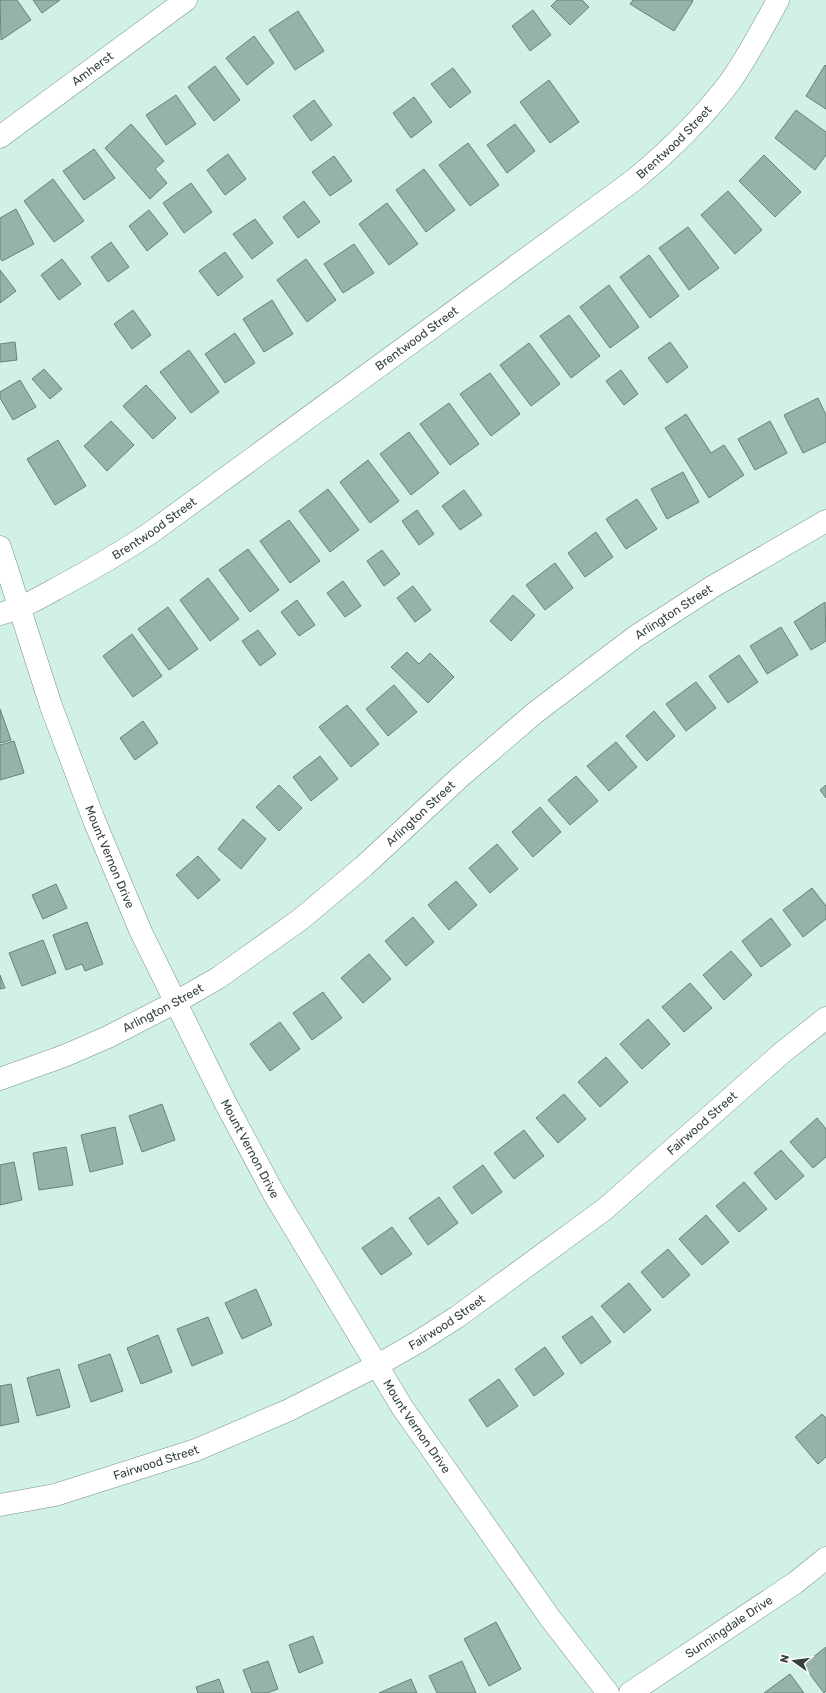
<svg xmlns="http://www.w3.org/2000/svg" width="826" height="1693" font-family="Rubik,sans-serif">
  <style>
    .building { fill: #96b3ab; stroke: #66827a }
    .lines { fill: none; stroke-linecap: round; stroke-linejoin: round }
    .street-casing { stroke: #76938a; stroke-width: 23 }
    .street { stroke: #fff; stroke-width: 22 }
    .labels { text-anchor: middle; stroke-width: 3; stroke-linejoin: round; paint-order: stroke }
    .street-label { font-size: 12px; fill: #33403c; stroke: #fff }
  </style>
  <rect width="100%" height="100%" fill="#d1f0e7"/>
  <path class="building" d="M0 0H17L31 20 1 40Z
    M33 0H60L42 13Z
    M557 0H582L589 7 570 25 551 6Z
    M633 0H692L693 1 674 31 630 4Z
    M533 10 551 35 530 51 512 26Z
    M298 11 324 51 295 70 269 30Z
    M254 36 274 63 247 85 226 58Z
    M825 65 826 66V109L806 96Z
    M215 66 240 100 214 121 188 87Z
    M453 68 471 92 450 108 431 84Z
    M549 80 579 122 550 143 520 102Z
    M176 95 196 124 166 145 146 115Z
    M414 97 432 122 411 138 393 113Z
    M314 100 332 125 311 141 293 116Z
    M796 110 826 132V155L815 170 775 138Z
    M131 124 164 161 155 169 167 183 150 199 105 148Z
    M515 124 535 151 507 173 487 145Z
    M468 143 499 185 470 206 439 165Z
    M94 149 115 178 84 200 63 171Z
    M228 154 246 179 225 195 207 170Z
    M764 155 801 192 775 217 739 181Z
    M334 156 352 181 330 196 312 172Z
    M424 169 455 210 426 232 396 190Z
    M53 179 84 221 54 242 24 201Z
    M191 183 212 212 184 233 163 203Z
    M728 191 762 230 735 254 701 215Z
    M304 201 320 222 298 238 283 217Z
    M387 203 418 244 389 265 359 224Z
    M16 209 34 244 2 261 0 258V218Z
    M149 210 168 234 147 251 129 226Z
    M255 219 273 243 252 259 233 234Z
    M688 227 719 268 689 290 659 248Z
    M111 242 129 267 108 282 91 257Z
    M354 244 374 273 343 293 324 264Z
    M225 252 243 277 218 296 199 271Z
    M649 255 679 296 650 318 620 277Z
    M62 259 81 284 59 300 41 275Z
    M306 259 336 300 307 322 277 280Z
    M0 270 16 291 0 303Z
    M609 285 639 327 610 348 580 307Z
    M272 300 293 334 264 352 243 319Z
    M133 310 151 335 132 349 114 324Z
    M569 315 600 356 571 378 540 336Z
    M235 333 255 363 225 383 205 354Z
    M15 342 17 360 0 362V344Z
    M670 342 688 367 667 383 648 358Z
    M529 343 560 384 531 406 500 365Z
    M189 350 219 392 191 413 160 372Z
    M44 369 62 389 50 399 32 379Z
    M621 370 638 394 624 405 606 381Z
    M490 373 520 414 491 436 460 394Z
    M20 380 36 407 13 420 0 398V392Z
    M146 385 176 418 153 439 123 406Z
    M818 398 826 415V442L803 453 784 415Z
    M449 403 479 444 450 465 420 424Z
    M686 414 711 453 724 445 744 475 709 498 665 428Z
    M111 421 134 445 107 471 84 446Z
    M770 421 787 453 755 470 738 439Z
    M409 432 439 473 411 495 380 454Z
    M58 440 86 486 55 505 27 459Z
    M368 460 399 501 370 523 340 482Z
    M683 472 699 502 667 519 651 489Z
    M328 489 359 530 330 552 299 511Z
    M464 490 482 515 460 530 442 506Z
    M637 499 657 529 626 549 606 519Z
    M417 510 434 534 419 545 402 521Z
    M289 520 320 561 290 583 260 541Z
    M596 532 613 557 585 577 568 553Z
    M248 549 279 590 250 612 219 570Z
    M382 550 400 574 384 586 367 561Z
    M555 563 573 588 545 610 526 585Z
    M208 578 239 619 210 641 180 600Z
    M343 581 361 606 345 617 327 593Z
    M413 586 431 610 415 622 397 598Z
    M513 595 535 615 511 641 490 621Z
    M297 600 315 625 299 636 281 612Z
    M825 602 826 641 811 650 794 622Z
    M168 607 198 649 169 670 138 629Z
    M781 627 798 655 767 674 750 646Z
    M258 630 276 654 260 666 242 641Z
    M132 634 162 676 133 697 103 656Z
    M407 652 419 664 430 653 454 677 428 703 391 667Z
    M739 655 758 682 728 703 709 676Z
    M696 682 716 708 686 731 666 704Z
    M394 685 417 712 388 736 366 709Z
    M347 705 379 744 351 767 319 727Z
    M0 709 11 740 0 743Z
    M654 711 675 736 647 761 626 736Z
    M143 721 158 743 135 760 120 738Z
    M14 741 24 773 0 780V745Z
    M616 742 637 767 609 791 587 766Z
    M320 756 338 779 311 801 293 777Z
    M576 776 598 801 570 825 548 800Z
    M279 785 302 808 279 831 256 807Z
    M826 785V798L820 790Z
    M540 807 561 832 533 857 512 832Z
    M243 819 266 839 241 869 218 849Z
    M497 844 518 869 490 893 469 868Z
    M198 856 220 880 198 899 176 875Z
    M456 881 477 905 449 930 428 905Z
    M56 884 67 908 43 919 32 895Z
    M812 888 826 906V919L803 937 783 910Z
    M413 917 434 942 406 966 385 941Z
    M771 918 791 945 761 967 742 941Z
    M87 922 103 964 85 971 82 964 66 970 53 935Z
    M43 940 56 973 22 986 9 953Z
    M731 951 752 975 724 1000 703 975Z
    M369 954 391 979 363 1003 341 978Z
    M0 975 5 988 0 989Z
    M690 983 712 1008 684 1032 662 1007Z
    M323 992 342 1018 312 1040 293 1013Z
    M648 1019 670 1044 642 1069 620 1044Z
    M280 1022 300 1049 270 1071 250 1044Z
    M606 1057 628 1082 600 1107 578 1082Z
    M564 1094 586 1119 558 1143 536 1118Z
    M162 1104 175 1140 142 1152 129 1116Z
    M817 1118 826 1129V1157L813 1168 790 1142Z
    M115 1127 123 1164 90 1172 81 1135Z
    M524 1130 544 1156 514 1179 494 1153Z
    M66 1147 73 1185 39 1190 33 1153Z
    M781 1150 804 1176 776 1200 754 1173Z
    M14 1162 22 1200 0 1205V1165Z
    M483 1165 502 1192 472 1214 453 1187Z
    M744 1182 767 1209 739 1232 716 1206Z
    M439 1197 458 1223 428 1245 409 1218Z
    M706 1215 729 1242 702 1265 679 1239Z
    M392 1227 412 1254 381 1275 362 1248Z
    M668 1249 690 1275 663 1298 641 1272Z
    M629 1283 651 1310 624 1333 601 1306Z
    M256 1289 272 1325 242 1339 225 1303Z
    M592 1316 611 1342 581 1364 562 1337Z
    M208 1317 223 1353 192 1366 177 1329Z
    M158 1335 172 1372 141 1384 127 1348Z
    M545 1347 564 1374 534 1396 515 1369Z
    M110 1354 123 1391 91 1402 78 1365Z
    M59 1369 70 1407 37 1416 27 1378Z
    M499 1379 518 1406 487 1427 469 1400Z
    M11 1384 19 1422 0 1426V1386Z
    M822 1414 826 1418V1457L818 1464 795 1437Z
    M496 1622 521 1669 489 1686 464 1639Z
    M313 1636 323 1663 299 1673 289 1645Z
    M826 1647V1691L824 1693 803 1665Z
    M268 1661 278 1689 267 1693H252L243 1670Z
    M462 1661 476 1693H437L429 1676Z
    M790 1674 804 1693H764Z
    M219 1679 224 1693H198L196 1687Z
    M411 1679 417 1693H379Z"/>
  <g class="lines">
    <g class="street-casing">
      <g id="street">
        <path id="s1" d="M0 137 186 0"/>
        <path id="s2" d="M0 547 51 706 94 820 141 932 225 1102 274 1194 402 1407 550 1618 608 1693"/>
        <path id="s3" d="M0 614C23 608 41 597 61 586 91 570 120 553 149 534L634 180C669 151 702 119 730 82 748 56 763 28 778 0"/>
        <path id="s4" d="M0 1079 64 1056 108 1037 176 1002 218 978 301 919 364 866 460 777 536 712 635 637 712 587 826 521"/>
        <path id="s5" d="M0 1505 55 1495 196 1450 289 1410 376 1366 418 1342 457 1317 605 1209 783 1052 826 1018"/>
        <path id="s6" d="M630 1693 795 1583 826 1558"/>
      </g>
    </g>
    <use href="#street" class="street"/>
  </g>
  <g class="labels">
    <g class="street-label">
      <text dy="4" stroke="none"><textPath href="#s1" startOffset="115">Amherst</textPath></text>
      <text dy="4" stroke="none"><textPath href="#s3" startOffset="825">Brentwood Street</textPath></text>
      <text dy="4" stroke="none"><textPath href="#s3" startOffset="501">Brentwood Street</textPath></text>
      <text dy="4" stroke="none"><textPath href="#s3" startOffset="177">Brentwood Street</textPath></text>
      <text dy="4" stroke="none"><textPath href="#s4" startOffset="826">Arlington Street</textPath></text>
      <text dy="4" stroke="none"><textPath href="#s4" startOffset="502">Arlington Street</textPath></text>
      <text dy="4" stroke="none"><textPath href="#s2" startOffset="329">Mount Vernon Drive</textPath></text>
      <text dy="4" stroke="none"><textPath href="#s4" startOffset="178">Arlington Street</textPath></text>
      <text dy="4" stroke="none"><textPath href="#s5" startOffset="810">Fairwood Street</textPath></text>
      <text dy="4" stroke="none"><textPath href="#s2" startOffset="653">Mount Vernon Drive</textPath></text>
      <text dy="4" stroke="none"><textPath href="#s5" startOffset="486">Fairwood Street</textPath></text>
      <text dy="4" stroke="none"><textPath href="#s2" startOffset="977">Mount Vernon Drive</textPath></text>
      <text dy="4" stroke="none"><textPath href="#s5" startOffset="162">Fairwood Street</textPath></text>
      <text dy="4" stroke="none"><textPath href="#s6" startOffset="119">Sunningdale Drive</textPath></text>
    </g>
  </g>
  <g transform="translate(794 1661) rotate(284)" stroke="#ffffff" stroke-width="3" paint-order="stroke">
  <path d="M0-3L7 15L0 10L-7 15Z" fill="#33403c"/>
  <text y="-6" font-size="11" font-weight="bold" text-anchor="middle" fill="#33403c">N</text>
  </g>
</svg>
